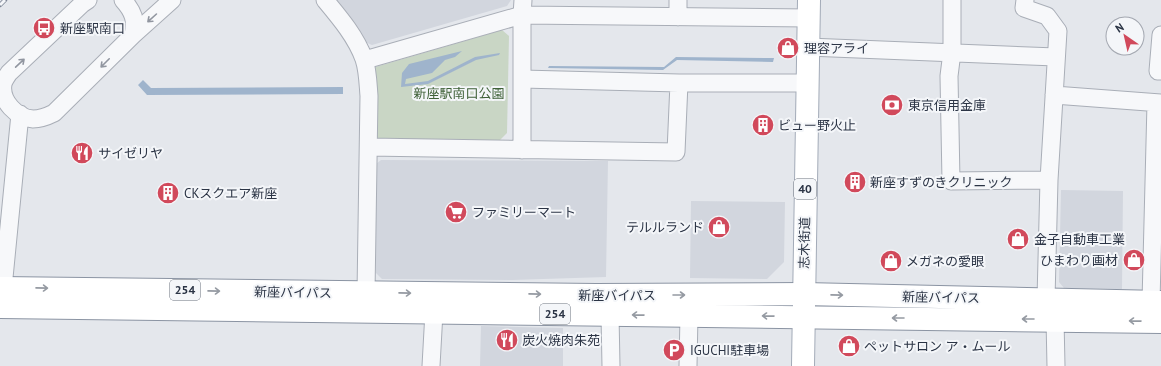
<svg xmlns="http://www.w3.org/2000/svg" width="1161" height="366" font-family="'PT Sans','Noto Sans JP',sans-serif">
  <style>
    .built { fill: #d2d6de }
    .green { fill: #c9d6c5 }
    .water { fill: #9fb4cc }
    .lines { fill: none; stroke-linecap: round; stroke-linejoin: round }
    .minor-casing { stroke: #a9aeb7; stroke-width: 19 }
    .primary-casing { stroke: #a3abb8; stroke-width: 24 }
    .trunk-casing { stroke: #8b94a3; stroke-width: 24 }
    .minor { stroke: #f7f8fa; stroke-width: 17 }
    .primary { stroke: #fff; stroke-width: 22 }
    .trunk { stroke: #fff; stroke-width: 22 }
    .rail-casing { stroke: #7d8696; stroke-width: 4.5 }
    .rail { stroke: #f4f6f9; stroke-width: 3; stroke-dasharray: 9; stroke-linecap: butt }
    .oneway { stroke: #9196a0 }
    .oneway2 { stroke: #959aa2 }
    .labels { text-anchor: middle; stroke-width: 4; stroke-linejoin: round; paint-order: stroke }
    .shield { fill: #f4f6f9; stroke: #676e7b; stroke-width: 1 }
    .shield-label { font-size: 12px; font-weight: bold; fill: #2b3445 }
    .poi-label { font-size: 13px; fill: #2b3445; stroke: #f4f6f9; text-anchor: start }
    .park-label { font-size: 13px; fill: #3f6138; stroke: #f4f6f9 }
    .street-label { font-size: 13px; fill: #2b3445; stroke: #f4f6f9 }
  </style>
  <rect width="100%" height="100%" fill="#e4e7ec"/>
  <path class="built" d="M336 0H511L507 6 372 45 365 42 349 15Z
    M381 160 608 161 606 277 512 280 382 279 376 273V164Z
    M1061 190 1123 191 1122 289 1064 288 1059 282Z
    M691 201 785 202 784 262 767 279 690 278Z
    M481 326 563 328V366H480Z"/>
  <path class="green" d="M502 30 509 36 507 133 499 141H381L375 135 372 68Z"/>
  <path class="water" d="M462 51 455 57 445 60 432 73 406 79 405 84 428 81 475 57 500 53 499 55 476 60 428 84 401 87 402 73 409 64Z
    M676 57 774 58 773 62 677 60 663 70 548 68 549 66 664 67Z
    M143 80 151 88 343 87V94L147 95 138 85Z"/>
  <g class="lines">
    <g class="minor-casing">
      <path id="minor" d="M88 0 82 4 9 73C7 76 4 80 3 84 0 101 17 118 33 119 41 119 48 116 54 113L133 35 172 0
        M123 0C133 11 137 21 133 35
        M325 0C340 18 356 37 364 59 368 71 368 85 369 96L366 293
        M678 0V17
        M952 0V52L949 76 951 181 1049 180
        M1025 0 1024 8 1047 16 1058 31 1049 180 1046 299
        M1161 35 1158 71H1161
        M808 47 1056 57
        M365 60 522 15 809 18
        M522 79 679 83
        M1054 95 1161 103
        M369 147 676 152 679 83H807
        M522 150V15L523 0
        M3 288 20 114
        M1151 302 1156 103
        M610 315 611 366
        M1055 319 1056 366
        M431 366 434 312
        M688 366 689 315"/>
    </g>
    <g class="primary-casing">
      <path id="primary" d="M803 366 809 0"/>
    </g>
    <g class="trunk-casing">
      <path id="trunk" d="M0 288 596 295 804 294 1161 302
        M0 307 1161 322"/>
    </g>
    <use href="#minor" class="minor"/>
    <use href="#primary" class="primary"/>
    <use href="#trunk" class="trunk"/>
    <g class="rail-casing">
      <path id="rail" d="M0 5 5 0"/>
    </g>
    <use href="#rail" class="rail"/>
  </g>
  <defs><path id="oneway-shaft" d="M-6 0H5M1.5-3L5.5 0L1.5 3" fill="none" stroke-width="1.6" stroke-linecap="round" stroke-linejoin="round"/></defs>
  <g class="oneway">
    <use href="#oneway-shaft" transform="translate(152 18) rotate(138)"/>
    <use href="#oneway-shaft" transform="translate(20 63) rotate(-43)"/>
    <use href="#oneway-shaft" transform="translate(105 63) rotate(135)"/>
  </g>
  <g class="oneway2">
    <use href="#oneway-shaft" transform="translate(42 288) rotate(1)"/>
    <use href="#oneway-shaft" transform="translate(214 291) rotate(1)"/>
    <use href="#oneway-shaft" transform="translate(405 293) rotate(1)"/>
    <use href="#oneway-shaft" transform="translate(535 294) rotate(1)"/>
    <use href="#oneway-shaft" transform="translate(679 295)"/>
    <use href="#oneway-shaft" transform="translate(837 295) rotate(1)"/>
    <use href="#oneway-shaft" transform="translate(638 315) rotate(-179)"/>
    <use href="#oneway-shaft" transform="translate(768 316) rotate(-179)"/>
    <use href="#oneway-shaft" transform="translate(898 318) rotate(-180)"/>
    <use href="#oneway-shaft" transform="translate(1028 319) rotate(-180)"/>
    <use href="#oneway-shaft" transform="translate(1135 321) rotate(-179)"/>
  </g>
  <defs>
    <g id="bus-disc" transform="scale(1.15)"><circle r="9.5" fill="#d1495b" stroke="#f4f6f9"/><path d="M-5-6H5V4H4V6H2V4H-2V6H-4V4H-5ZM-3.5-4V0h7V-4ZM-3.5 1.2v1.5H-2V1.2ZM2 1.2v1.5H3.5V1.2Z" fill="#fff"/></g>
    <g id="shop-disc" transform="scale(1.15)"><circle r="9.5" fill="#d1495b" stroke="#f4f6f9"/><path d="M-5-2.5h2.3a2.7 3.5 0 0 1 5.4 0H5L5.5 6h-11ZM-1.5-2.5h3a1.5 2.3 0 0 0-3 0Z" fill="#fff"/></g>
    <g id="bank-disc" transform="scale(1.15)"><circle r="9.5" fill="#d1495b" stroke="#f4f6f9"/><path d="M-6-4H6V4H-6ZM0-2.3a2.3 2.3 0 1 0 0 4.6a2.3 2.3 0 1 0 0-4.6Z" fill="#fff"/></g>
    <g id="building-disc" transform="scale(1.15)"><circle r="9.5" fill="#d1495b" stroke="#f4f6f9"/><path d="M-4-6H4V6H1V3H-1V6H-4ZM-2.5-4.3h1.7v1.8h-1.7ZM.8-4.3h1.7v1.8H.8ZM-2.5-1h1.7V.8h-1.7ZM.8-1h1.7V.8H.8Z" fill="#fff"/></g>
    <g id="restaurant-disc" transform="scale(1.15)"><circle r="9.5" fill="#d1495b" stroke="#f4f6f9"/><path d="M-5-6h1v4h1v-4h1v4h1v-4h1v5L-1.5 .5V6h-2V.5L-5-1ZM5-6V6H3V1.5H1.5Q1.5-4 5-6Z" fill="#fff"/></g>
    <g id="supermarket-disc" transform="scale(1.15)"><circle r="9.5" fill="#d1495b" stroke="#f4f6f9"/><path d="M-6-5.5h2.5l.6 2H6L4.5 2H-2.5L-4.4-4H-6ZM-1.5 3.2a1.3 1.3 0 1 0 .1 0ZM3 3.2a1.3 1.3 0 1 0 .1 0Z" fill="#fff"/></g>
    <g id="parking-disc" transform="scale(1.15)"><circle r="9.5" fill="#d1495b" stroke="#f4f6f9"/><path d="M-3.5-5.5H1a3.5 3.5 0 0 1 0 7H-1V5.5H-3.5ZM-1-3.4V-.6H.8a1.4 1.4 0 0 0 0-2.8Z" fill="#fff"/></g>
  </defs>
  <g fill-rule="evenodd">
    <use href="#bus-disc" x="44" y="28"/>
    <use href="#shop-disc" x="788" y="48"/>
    <use href="#bank-disc" x="892" y="105"/>
    <use href="#building-disc" x="763" y="125"/>
    <use href="#restaurant-disc" x="82" y="153"/>
    <use href="#building-disc" x="855" y="182"/>
    <use href="#building-disc" x="168" y="193"/>
    <use href="#supermarket-disc" x="456" y="212"/>
    <use href="#shop-disc" x="719" y="227"/>
    <use href="#shop-disc" x="1018" y="239"/>
    <use href="#shop-disc" x="1134" y="260"/>
    <use href="#shop-disc" x="891" y="261"/>
    <use href="#restaurant-disc" x="507" y="340"/>
    <use href="#shop-disc" x="849" y="346"/>
    <use href="#parking-disc" x="674" y="350"/>
  </g>
  <g class="labels">
    <g class="shield">
      <rect x="794" y="179" width="22" height="20" rx="3"/>
      <rect x="170" y="280" width="30" height="20" rx="3"/>
      <rect x="540" y="304" width="30" height="20" rx="3"/>
    </g>
    <g class="shield-label">
      <text x="805" y="193">40</text>
      <text x="185" y="294">254</text>
      <text x="555" y="318">254</text>
    </g>
    <g class="poi-label">
      <text x="60" y="33">新座駅南口</text>
      <text x="804" y="53">理容アライ</text>
      <text x="908" y="110">東京信用金庫</text>
      <text x="778" y="130">ビュー野火止</text>
      <text x="98" y="158">サイゼリヤ</text>
      <text x="870" y="187">新座すずのきクリニック</text>
      <text x="184" y="198">CKスクエア新座</text>
      <text x="472" y="217">ファミリーマート</text>
      <text x="704" y="232" text-anchor="end">テルルランド</text>
      <text x="1034" y="244">金子自動車工業</text>
      <text x="1118" y="265" text-anchor="end">ひまわり画材</text>
      <text x="906" y="266">メガネの愛眼</text>
      <text x="522" y="345">炭火焼肉朱苑</text>
      <text x="864" y="351">ペットサロン ア・ムール</text>
      <text x="690" y="355">IGUCHI駐車場</text>
    </g>
    <g class="park-label">
      <text x="459" y="98">新座駅南口公園</text>
    </g>
    <g class="street-label">
      <text transform="translate(804 243) rotate(-89)" y="5">志木街道</text>
      <text transform="translate(293 292) rotate(1)" y="5">新座バイパス</text>
      <text x="617" y="300">新座バイパス</text>
      <text transform="translate(941 297) rotate(1)" y="5">新座バイパス</text>
    </g>
  </g>
  <g transform="translate(1125 36) rotate(326)"><circle r="19" fill="#f4f6f9" stroke="#a4a8b1"/>
  <path d="M0-3L7 15L0 10L-7 15Z" fill="#d1495b"/>
  <text y="-6" font-size="11" font-weight="bold" text-anchor="middle" fill="#2b3445">N</text>
  </g>
</svg>
